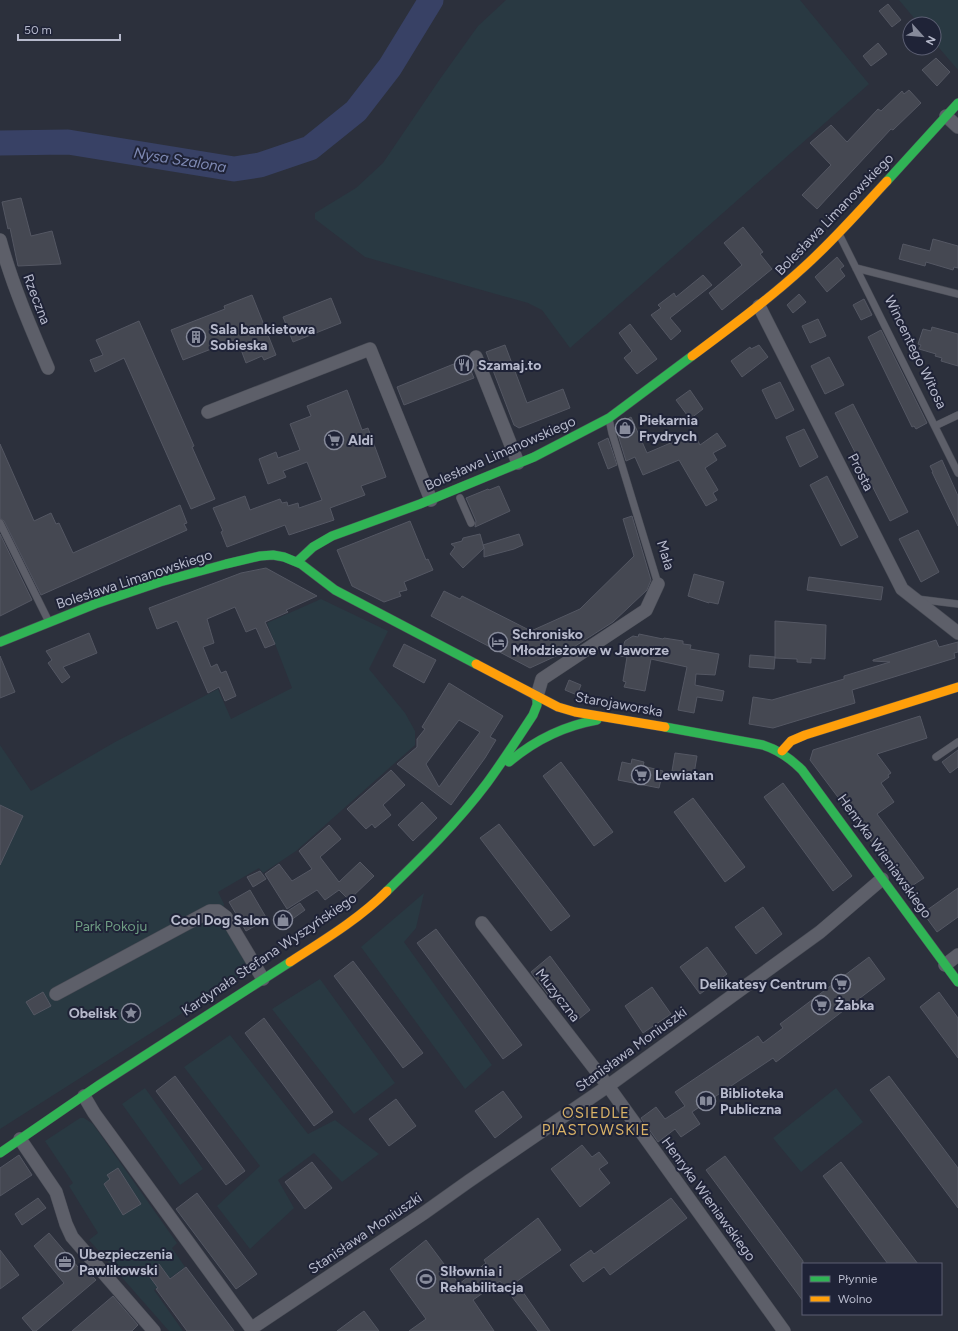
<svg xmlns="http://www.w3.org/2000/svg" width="958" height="1331" font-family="Figtree,sans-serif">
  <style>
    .green { fill: #293942 }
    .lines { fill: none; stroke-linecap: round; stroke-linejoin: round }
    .river { stroke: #384165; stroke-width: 25 }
    .building { fill: #454852; stroke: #545763; fill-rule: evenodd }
    .lane-casing { stroke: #484b55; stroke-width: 8 }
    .street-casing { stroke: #484b55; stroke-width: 14 }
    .fast-casing { stroke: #484b55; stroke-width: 10 }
    .slow-casing { stroke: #484b55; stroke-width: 10 }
    .lane { stroke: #5d5f69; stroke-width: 7 }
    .street { stroke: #5d5f69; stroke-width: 13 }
    .fast { stroke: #30b455; stroke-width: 9 }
    .slow { stroke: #ff9f0a; stroke-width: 9 }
    .labels { text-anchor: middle; stroke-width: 4; stroke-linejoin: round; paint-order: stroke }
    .street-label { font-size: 14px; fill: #b7bacc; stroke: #1f2337 }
    .poi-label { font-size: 14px; font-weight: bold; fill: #b7bacc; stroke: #1f2337; text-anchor: start }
    .park-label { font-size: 14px; fill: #6e9d83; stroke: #1f2337 }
    .water-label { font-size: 15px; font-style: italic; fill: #7e89b3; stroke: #1f2337 }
    .neighbourhood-label { font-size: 15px; letter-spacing: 1px; fill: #d8b166; stroke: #1f2337 }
  </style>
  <rect width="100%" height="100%" fill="#2c303c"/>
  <path class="green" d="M506 0H800L869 84 570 348 542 310 528 303 365 257 315 219V213L356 188 383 163 440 79 478 26Z
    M899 0H958V70L934 42V24H919Z
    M321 599 388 631 369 669 405 713 415 731V745L296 851 263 873 259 868 218 892 224 904 221 921 250 970 0 1129V745L31 791 115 742 218 689 231 719 292 688 267 623Z
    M424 893 416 928 404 942 492 1065 465 1089 361 947Z
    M320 979 395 1083 354 1114 272 1009Z
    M230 1035 308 1134 335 1120 379 1154 342 1182 314 1153 278 1180 294 1208 250 1249 217 1206 260 1166 184 1067Z
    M145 1088 203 1169 180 1185 122 1104Z
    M836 1088 863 1122 801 1172 773 1138Z
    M80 1118H84L93 1124 177 1243 172 1248 185 1267 154 1290 183 1331H169L89 1240 98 1233 69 1186 73 1183 45 1141Z"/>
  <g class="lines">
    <path class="river" d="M0 143 68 142 234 169 260 165 310 148 356 111 390 67 431 0"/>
  </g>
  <path class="building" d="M888 4 901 20 892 27 879 11Z
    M878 43 887 54 871 66 863 56Z
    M936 58 950 72 937 86 922 70Z
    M909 90 921 103 893 130 891 129 817 209 802 195 831 165 810 143 831 125 847 142 878 109 881 111 902 91 904 94Z
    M21 198 31 236 52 231 61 264 18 266 10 228 8 229 2 202Z
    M743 227 763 252 760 254 772 269 722 310 709 293 742 265 724 243Z
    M933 239 958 246V268L954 267 953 270 926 262 925 266 899 259 903 244 930 251Z
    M837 257 844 266 840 269 845 276 827 292 815 277Z
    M703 275 712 285 670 318 681 331 671 340 651 315 661 308 658 305 674 293 676 297Z
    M799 294 806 302 793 313 787 305Z
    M252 295 276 355 264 360 262 356 246 363 237 339 183 360 171 330 225 309 224 306Z
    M331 298 341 323 293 342 283 317Z
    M864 299 872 315 861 320 853 305Z
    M818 319 826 336 810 343 802 326Z
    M139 321 194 446 192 447 215 499 191 509 124 358 95 372 90 360 103 355 96 340Z
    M630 324 657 359 637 374 624 358 632 351 619 333Z
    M932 327 958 334V366L941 361 942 358 935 356 936 354 919 349 921 345 918 344 923 329 931 331Z
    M881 330 927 423 916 429 914 426 912 427 868 337Z
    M505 345 527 403 563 389 570 408 519 428 514 425 486 352Z
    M759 345 768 357 742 377 731 361 750 347 751 349Z
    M829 357 844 385 825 394 811 366Z
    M466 359 474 378 404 405 397 387Z
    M780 382 794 410 776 419 762 390Z
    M347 390 362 430 368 428 386 477 361 486 365 495 330 508 334 520 289 535 285 525 227 547 221 532 223 531 213 508 245 496 250 510 280 499 282 503 287 502 288 506 298 503 299 508 322 500 307 462 283 471 286 477 268 484 259 459 276 452 278 458 300 450 290 424 311 416 307 406Z
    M690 390 703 409 690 419 676 400Z
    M853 404 908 512 890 521 835 413Z
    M631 417 647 453 694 433 700 445 717 433 726 446 713 453 717 460 705 468 718 490 713 493 717 500 706 506 679 460 643 475 635 457 626 461 618 435 623 432 619 424Z
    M804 429 818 457 800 467 786 437Z
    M608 438 617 465 608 469 598 443Z
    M0 444 34 521 51 513 56 524 59 523 73 553 180 505 187 523 184 524 187 530 41 595 4 521 0 518Z
    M942 460 958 496V526L932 472H933L930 466Z
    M827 476 858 537 841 546 810 485Z
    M499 486 510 511 475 527 476 521 466 498 488 489 489 490Z
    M632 516 651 580 647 590 613 622 569 650 530 668 431 616 444 591 460 599 462 596 531 631 580 609 634 556 623 519Z
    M410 521 426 560 428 559 433 570 404 582 407 590 399 592 401 596 384 602 352 586 337 550Z
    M918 530 939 572 921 582 899 539Z
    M0 534 32 600 0 616Z
    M480 534 484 548 483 545 519 534 523 545 514 549 484 557V548L463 568 450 554 455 547 451 544 462 541 463 538Z
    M266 568 317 596 286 610 288 612 265 622 275 644 265 648 256 628 246 632 235 607 207 619 214 643 203 647 211 667 217 664 221 673 226 671 236 696 225 701 219 687 208 693 177 621 157 629 149 608 241 573Z
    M694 574 724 582 718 604 709 602V603L688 596Z
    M809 577 883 587 881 600 807 590Z
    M775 621 826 625 825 659 811 658V663L797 662V659L775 658Z
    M89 633 97 653 63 667 70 677 62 683 48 663 52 660 46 651Z
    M639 634 663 639 664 638 683 641V644L691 645 690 649 719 654 715 675 696 674 695 685 724 691 722 701 697 697 694 713 678 710 687 667 651 659 645 691 624 687 626 682 623 681 627 657 620 656 625 641 633 636 638 637Z
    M936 640 939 647 958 642V652L954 653 955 658 852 690 855 703 773 728 749 724 753 697 772 700 844 679V676L890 662 873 661V660Z
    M404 644 436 660 424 683 393 666Z
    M750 655 775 657 774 669 749 667Z
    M0 656 15 692 0 698Z
    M569 680 581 685 577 695 565 690Z
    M449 683 503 716 490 737 496 740 485 758 451 805 397 764 417 747V739L425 729 422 727ZM459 720 480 732 439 787 426 764Z
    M920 716 927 738 877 754 891 773 888 775 889 777 881 783 894 802 877 814 924 878 907 889 810 760 813 750Z
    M958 750V767L950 773 942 762Z
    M675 753 697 756 694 774 672 771Z
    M632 759 644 762 643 766 663 771 659 788 618 780 622 762 631 764Z
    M561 762 613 832 594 846 543 776Z
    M391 770 405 785 383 805 391 815 375 828 372 824 366 829 347 809 348 808Z
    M783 783 852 876 833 891 764 797Z
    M693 798 745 867 725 882 674 812Z
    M422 802 437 818 413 841 398 825Z
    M0 805 23 816 0 865Z
    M499 824 570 916 551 931 480 838Z
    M329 825 341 839 320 857 339 882 360 862 374 876 349 900 339 890 325 900 317 890 287 909 265 874 279 864 292 881 312 869 299 851Z
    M260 871 266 879 253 887 247 877Z
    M958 888V917L937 932 923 913Z
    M250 890 267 919 246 931 229 902Z
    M300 903 305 910 280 928 274 920Z
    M763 907 782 934 756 954 735 927Z
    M436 929 522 1045 503 1059 417 943Z
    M707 947 727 974 700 994 680 967Z
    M550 956 590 1010 574 1023 554 999 552 1000 531 972Z
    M869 957 885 979 776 1062 773 1058 692 1112 700 1124 681 1137 675 1129 658 1142 641 1118 656 1107 665 1119 685 1106 675 1092 758 1036 763 1043 783 1028 780 1024Z
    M353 961 423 1053 403 1068 334 976Z
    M652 987 671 1014 643 1033 625 1006Z
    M43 992 51 1006 34 1015 26 1002Z
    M939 992 958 1018V1058L920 1007Z
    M264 1018 333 1112 314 1126 245 1033Z
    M175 1076 245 1171 226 1185 156 1091Z
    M889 1076 958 1168V1208L870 1090Z
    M503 1091 522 1117 495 1138 475 1111Z
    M396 1099 416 1126 389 1146 369 1119Z
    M582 1145 592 1157 599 1152 608 1163 599 1169 610 1183 580 1207 551 1169Z
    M19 1155 32 1175 0 1196V1168Z
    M725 1156 803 1261V1301L706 1170Z
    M312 1162 332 1188 305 1209 285 1182Z
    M841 1162 918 1264H888L823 1176Z
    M118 1168 141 1204 123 1215 104 1184 110 1179 107 1175Z
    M197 1193 257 1274 236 1289 176 1209Z
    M38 1198 46 1208 22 1225 15 1214Z
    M671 1198 687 1218 610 1275 604 1267 583 1282 570 1265 591 1250 594 1254Z
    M538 1218 561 1250 516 1282 550 1331H538L500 1281 473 1300 494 1331H409L426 1319 390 1269 426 1240 459 1284 486 1263 484 1260Z
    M49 1233 78 1267 81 1264 96 1280 36 1331H33L22 1318 64 1283 34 1246Z
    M0 1250 19 1275 0 1289Z
    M159 1264 170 1279 186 1267 234 1331H187L156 1289 158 1288 147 1273Z
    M113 1296 138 1325 132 1331H72Z
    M364 1311 379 1331H337Z"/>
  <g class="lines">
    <g class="lane-casing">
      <path id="lane" d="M839 234 958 473
        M856 268 958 294
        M609 419 612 433 658 584
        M935 426 958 415
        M460 498 471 523
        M0 523 49 622
        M917 599 958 604
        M936 757 958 742"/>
    </g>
    <g class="street-casing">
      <path id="street" d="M946 116 958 127
        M0 240C12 284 30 326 48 368
        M759 306 902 589 958 633
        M476 357 518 463
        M208 412 370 349 431 500
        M537 696 542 679 646 610 658 584
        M482 923 608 1086 784 1331
        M945 965 958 955
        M56 994 210 911H218L226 917 263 979
        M84 1096 94 1113 253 1331
        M20 1139 56 1192 66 1224 72 1237 154 1331
        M252 1328 424 1213 469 1181 608 1086 820 932 882 879"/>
    </g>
    <g class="fast-casing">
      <path id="fast" d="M887 181 958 103
        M298 561 313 547 332 536 420 504 534 457 609 418 692 356
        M0 642 95 604 160 582 226 564 260 556 273 555 284 557 301 564 335 590 476 664
        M665 727 763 745C779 750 790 758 802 770L958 982
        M509 762C535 740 563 726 597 720
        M387 891C422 857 457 823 487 783 503 761 518 738 533 715L537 705V696
        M0 1153 99 1085 290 962"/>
    </g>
    <g class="slow-casing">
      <path id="slow" d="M692 356C731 327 769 299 804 267 834 240 860 210 887 181
        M476 664 558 707 575 712 665 727
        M782 751 791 741 805 735 958 687
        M290 962C324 940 359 919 387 891"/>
    </g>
    <use href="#lane" class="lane"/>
    <use href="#street" class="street"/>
    <use href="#fast" class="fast"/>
    <use href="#slow" class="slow"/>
  </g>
  <defs>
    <g id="building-ring" transform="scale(1)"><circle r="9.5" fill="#1f2337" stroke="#868a9a" stroke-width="1.5"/><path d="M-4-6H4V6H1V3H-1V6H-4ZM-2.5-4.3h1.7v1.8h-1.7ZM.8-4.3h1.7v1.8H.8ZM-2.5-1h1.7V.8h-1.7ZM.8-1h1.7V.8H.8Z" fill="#868a9a"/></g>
    <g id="restaurant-ring" transform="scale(1)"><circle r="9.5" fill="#1f2337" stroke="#868a9a" stroke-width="1.5"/><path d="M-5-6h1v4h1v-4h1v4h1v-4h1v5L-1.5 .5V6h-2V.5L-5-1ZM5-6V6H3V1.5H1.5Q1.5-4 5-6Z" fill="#868a9a"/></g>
    <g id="shop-ring" transform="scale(1)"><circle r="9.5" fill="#1f2337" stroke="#868a9a" stroke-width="1.5"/><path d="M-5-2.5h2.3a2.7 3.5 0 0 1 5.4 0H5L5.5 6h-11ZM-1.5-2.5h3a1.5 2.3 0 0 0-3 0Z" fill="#868a9a"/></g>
    <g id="supermarket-ring" transform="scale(1)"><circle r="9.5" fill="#1f2337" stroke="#868a9a" stroke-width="1.5"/><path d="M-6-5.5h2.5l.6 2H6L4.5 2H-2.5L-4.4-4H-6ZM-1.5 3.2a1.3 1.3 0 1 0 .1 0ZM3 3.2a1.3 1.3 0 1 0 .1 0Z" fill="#868a9a"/></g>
    <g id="hotel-ring" transform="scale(1)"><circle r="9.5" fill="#1f2337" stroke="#868a9a" stroke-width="1.5"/><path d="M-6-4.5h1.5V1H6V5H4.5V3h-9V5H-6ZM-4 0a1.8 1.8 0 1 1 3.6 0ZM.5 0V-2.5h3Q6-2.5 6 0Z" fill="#868a9a"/></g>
    <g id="sight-ring" transform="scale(1)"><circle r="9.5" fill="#1f2337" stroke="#868a9a" stroke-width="1.5"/><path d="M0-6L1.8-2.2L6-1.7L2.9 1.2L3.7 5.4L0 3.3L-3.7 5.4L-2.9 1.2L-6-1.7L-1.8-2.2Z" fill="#868a9a"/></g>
    <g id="library-ring" transform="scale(1)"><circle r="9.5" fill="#1f2337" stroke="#868a9a" stroke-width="1.5"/><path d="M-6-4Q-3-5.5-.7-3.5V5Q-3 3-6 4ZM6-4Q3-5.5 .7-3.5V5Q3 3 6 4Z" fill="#868a9a"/></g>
    <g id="office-ring" transform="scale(1)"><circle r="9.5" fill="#1f2337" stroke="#868a9a" stroke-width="1.5"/><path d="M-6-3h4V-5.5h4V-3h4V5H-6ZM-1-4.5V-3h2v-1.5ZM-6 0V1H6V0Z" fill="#868a9a"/></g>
    <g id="stadium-ring" transform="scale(1)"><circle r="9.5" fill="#1f2337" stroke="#868a9a" stroke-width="1.5"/><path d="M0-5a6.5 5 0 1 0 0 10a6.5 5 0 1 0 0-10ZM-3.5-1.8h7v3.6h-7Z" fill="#868a9a"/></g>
  </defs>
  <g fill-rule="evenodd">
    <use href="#building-ring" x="196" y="337"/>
    <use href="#restaurant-ring" x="464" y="365"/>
    <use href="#shop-ring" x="625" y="428"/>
    <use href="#supermarket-ring" x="334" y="440"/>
    <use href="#hotel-ring" x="498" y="642"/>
    <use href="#supermarket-ring" x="641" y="775"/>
    <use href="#shop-ring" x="283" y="920"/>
    <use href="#supermarket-ring" x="841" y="984"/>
    <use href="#supermarket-ring" x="821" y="1005"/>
    <use href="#sight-ring" x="131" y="1013"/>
    <use href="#library-ring" x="706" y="1101"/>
    <use href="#office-ring" x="65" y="1262"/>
    <use href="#stadium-ring" x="426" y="1279"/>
  </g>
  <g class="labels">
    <g class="street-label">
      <text transform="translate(834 214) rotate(-46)" y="5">Bolesława Limanowskiego</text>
      <text transform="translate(37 299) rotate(69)" y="5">Rzeczna</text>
      <text transform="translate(916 352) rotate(64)" y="5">Wincentego Witosa</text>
      <text transform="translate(500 453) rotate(-24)" y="5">Bolesława Limanowskiego</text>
      <text transform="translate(861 472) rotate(63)" y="5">Prosta</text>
      <text transform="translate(666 555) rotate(73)" y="5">Mała</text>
      <text transform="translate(134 579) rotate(-18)" y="5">Bolesława Limanowskiego</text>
      <text transform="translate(619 704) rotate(10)" y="5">Starojaworska</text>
      <text transform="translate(885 856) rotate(54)" y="5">Henryka Wieniawskiego</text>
      <text transform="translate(269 954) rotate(-34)" y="5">Kardynała Stefana Wyszyńskiego</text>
      <text transform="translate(558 995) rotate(52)" y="5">Muzyczna</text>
      <text transform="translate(631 1049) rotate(-36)" y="5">Stanisława Moniuszki</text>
      <text transform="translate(709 1199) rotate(54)" y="5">Henryka Wieniawskiego</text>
      <text transform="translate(365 1233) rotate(-34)" y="5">Stanisława Moniuszki</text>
    </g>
    <g class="poi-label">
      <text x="210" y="334">Sala bankietowa<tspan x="210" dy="16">Sobieska</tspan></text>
      <text x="478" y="370">Szamaj.to</text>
      <text x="639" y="425">Piekarnia<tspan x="639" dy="16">Frydrych</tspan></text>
      <text x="348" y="445">Aldi</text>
      <text x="512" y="639">Schronisko<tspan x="512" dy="16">Młodzieżowe w Jaworze</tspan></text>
      <text x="655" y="780">Lewiatan</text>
      <text x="269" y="925" text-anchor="end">Cool Dog Salon</text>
      <text x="827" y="989" text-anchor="end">Delikatesy Centrum</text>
      <text x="835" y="1010">Żabka</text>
      <text x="117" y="1018" text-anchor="end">Obelisk</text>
      <text x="720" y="1098">Biblioteka<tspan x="720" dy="16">Publiczna</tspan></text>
      <text x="79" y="1259">Ubezpieczenia<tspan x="79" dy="16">Pawlikowski</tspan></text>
      <text x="440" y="1276">SIłownia i<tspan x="440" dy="16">Rehabilitacja</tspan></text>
    </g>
    <g class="park-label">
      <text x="111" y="931">Park Pokoju</text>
    </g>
    <g class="water-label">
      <text transform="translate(180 160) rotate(9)" y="5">Nysa Szalona</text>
    </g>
    <g class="neighbourhood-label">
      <text x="596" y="1118">OSIEDLE<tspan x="596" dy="17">PIASTOWSKIE</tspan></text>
    </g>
  </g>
  <rect x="802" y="1263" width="140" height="52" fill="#1f2337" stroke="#5c5f73"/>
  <rect x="810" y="1276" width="20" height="6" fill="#30b455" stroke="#5c5f73"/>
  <text x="838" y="1283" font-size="12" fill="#b7bacc">Płynnie</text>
  <rect x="810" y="1296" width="20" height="6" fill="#ff9f0a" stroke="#5c5f73"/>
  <text x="838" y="1303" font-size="12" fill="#b7bacc">Wolno</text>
  <g transform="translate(922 36) rotate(117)"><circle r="19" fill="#1f2337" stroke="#5c5f73"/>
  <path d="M0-3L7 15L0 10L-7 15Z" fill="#868a9a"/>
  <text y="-6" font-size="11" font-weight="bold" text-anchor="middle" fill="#b7bacc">N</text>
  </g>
  <path d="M18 34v6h102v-6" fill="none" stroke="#b7bacc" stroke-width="2"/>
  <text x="24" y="34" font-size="12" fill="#b7bacc" stroke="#1f2337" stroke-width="3" paint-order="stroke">50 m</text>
</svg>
